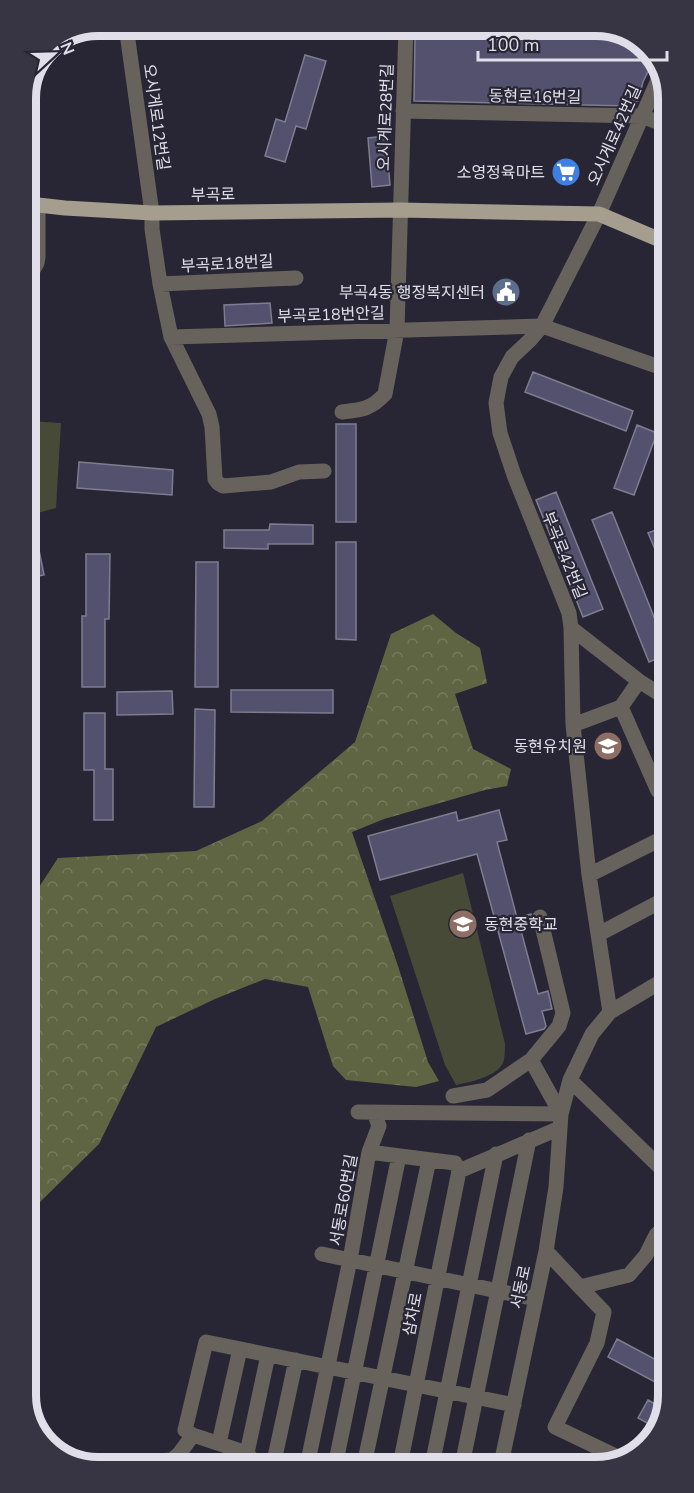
<svg xmlns="http://www.w3.org/2000/svg" width="694" height="1493" font-family="'Nunito Sans','Noto Sans KR',sans-serif">
  <style>
    .forest { fill: url(#forest-crowns) }
    .pitch { fill: #474a36 }
    .building { fill: #54516f; stroke: #7e7c8e; stroke-width: 1.5 }
    .lines { fill: none; stroke-linecap: round; stroke-linejoin: round }
    .minor { stroke: #67635c; stroke-width: 15 }
    .major { stroke: #a59d8e; stroke-width: 15 }
    .labels { text-anchor: middle; stroke-width: 4.5; stroke-linejoin: round; paint-order: stroke }
    .street-label { font-size: 16px; fill: #e0dfe9; stroke: #282635 }
    .poi-label { font-size: 16px; fill: #e0dfe9; stroke: #282635; text-anchor: end }
    .rim { fill: none; stroke: #e0dfe9; stroke-width: 8 }
  </style>
  <defs>
    <pattern id="forest-crowns" width="20" height="18" patternUnits="userSpaceOnUse" patternTransform="scale(1.5)"><rect width="20" height="18" fill="#5f6443"/><path d="M2 6a3 3 0 1 1 6 0M12 15a3 3 0 1 1 6 0" fill="none" stroke="#767a5e"/></pattern>
  </defs>
  <rect width="100%" height="100%" fill="#282635"/>
  <path class="forest" d="M433 614 456 633 480 648 487 683 455 694 473 749 511 769 507 786 485 790 384 819 352 832 398 966 428 1062 439 1081 416 1087 346 1080 333 1066 308 987 265 979 215 999 156 1027 99 1144 37 1205 31 1234 29 1237 28 904 58 858 196 851 262 821 355 742 391 634Z"/>
  <path class="pitch" d="M27 421 61 423 56 508 27 516Z
    M463 873 505 1044C505 1050 505 1058 503 1063 496 1077 470 1082 456 1085L445 1065 390 896Z"/>
  <path class="building" d="M426 26H601L640 41 654 59 643 82 638 101 629 106 414 101 415 35 426 36Z
    M305 55 326 61 306 129 296 126 285 162 265 156 276 119 285 122Z
    M386 136 390 185 372 187 368 138Z
    M270 303 272 323 225 326 224 305Z
    M533 372 633 411 626 431 525 392Z
    M336 424H356V522H336Z
    M637 425 657 433 634 495 614 488Z
    M79 462 173 470 172 495 77 488Z
    M556 492 603 609 583 617 536 500Z
    M612 512 666 647V655L649 662 592 520Z
    M270 524 313 525V544H268V549L224 548V530H269Z
    M666 526V575L648 533Z
    M37 540 44 575 27 578V542Z
    M336 542H356V640L336 639Z
    M86 554H110L109 619H105V687H82V616H86Z
    M196 562H218V687H195Z
    M231 690H333V713L231 712Z
    M172 691 173 714 117 715V692Z
    M195 709 215 710 214 807H194Z
    M84 713H105V769H113V820H94V770H84Z
    M499 810 507 840 497 842 517 918 531 914 532 924 520 927 538 994 548 991 552 1009 542 1011 546 1026 544 1029 526 1034 477 854 380 880 368 836 456 812 458 821Z
    M617 1339 664 1364 655 1382 608 1357Z
    M648 1400 664 1409 658 1429 638 1418Z"/>
  <g class="lines">
    <path class="minor" d="M126 26 152 213V229L160 284 171 337 209 414 212 427 215 479 218 483 223 486 271 482 299 472 324 471
      M403 111 642 116 665 125
      M26 283 37 263 38 257V205
      M160 284 296 278
      M171 337 542 326 665 369
      M342 412C362 410 371 409 385 394L397 330 406 26
      M571 628 639 681 666 698
      M621 707 658 791 667 787
      M573 725 621 707 639 681
      M589 875 667 836
      M599 934 667 898
      M610 1012 589 875 573 725 571 628 569 613 514 475 500 433 496 403 501 377 512 357 530 340 542 326 599 214 662 71
      M570 1080 665 1172 668 1170
      M453 1096 487 1090 531 1060
      M358 1112 561 1114 531 1060 559 1026 563 1013 540 917
      M369 1152 455 1163 459 1171
      M546 1251 580 1287 629 1275 646 1255 656 1235 668 1224
      M322 1254 536 1299
      M580 1287 604 1312 597 1343 555 1427 624 1460
      M193 1435 185 1430 206 1342 514 1405
      M219 1443 240 1349
      M247 1453 268 1355
      M501 1464 546 1251 556 1187 561 1114 570 1080 592 1034 610 1012 667 978
      M364 1465 429 1160
      M400 1465 459 1171 560 1128
      M432 1465 496 1154
      M462 1465 529 1140
      M273 1466 296 1360
      M307 1466 350 1260 369 1152 379 1126 374 1112
      M335 1466 399 1156
      M152 1467 155 1461 172 1460 179 1454 193 1435 247 1453 255 1463 268 1466"/>
    <path class="major" d="M26 202 38 205 65 208 152 213 400 210 599 214 665 242"/>
  </g>
  <defs>
    <g id="supermarket-disc" transform="scale(1.5)"><circle r="9.5" fill="#3f7fe0" stroke="#282635"/><path d="M-6-5.5h2.5l.6 2H6L4.5 2H-2.5L-4.4-4H-6ZM-1.5 3.2a1.3 1.3 0 1 0 .1 0ZM3 3.2a1.3 1.3 0 1 0 .1 0Z" fill="#fff"/></g>
    <g id="civic-disc" transform="scale(1.5)"><circle r="9.5" fill="#5c6f8a" stroke="#282635"/><path d="M-.6-6.5H3V-4.5H.6V-3L4-1V1h2V6H-6V1h2V-1L-.6-3ZM-1.2 2.5V6h2.4V2.5Z" fill="#fff"/></g>
    <g id="school-disc" transform="scale(1.5)"><circle r="9.5" fill="#8d6e63" stroke="#282635"/><path d="M0-5L7-2L0 1L-7-2ZM-4 1L0 2.5L4 1V4Q0 6-4 4Z" fill="#fff"/></g>
  </defs>
  <g fill-rule="evenodd">
    <use href="#supermarket-disc" x="566" y="172"/>
    <use href="#civic-disc" x="506" y="292"/>
    <use href="#school-disc" x="608" y="746"/>
    <use href="#school-disc" x="463" y="924"/>
  </g>
  <g class="labels">
    <g class="street-label">
      <text transform="translate(535 96) rotate(1)" y="6">동현로16번길</text>
      <text transform="translate(157 117) rotate(82)" y="6">오시게로12번길</text>
      <text transform="translate(385 117) rotate(-88)" y="6">오시게로28번길</text>
      <text transform="translate(614 135) rotate(-66)" y="6">오시게로42번길</text>
      <text transform="translate(213 194) rotate(-1)" y="6">부곡로</text>
      <text transform="translate(227 263) rotate(-3)" y="6">부곡로18번길</text>
      <text transform="translate(331 314) rotate(-2)" y="6">부곡로18번안길</text>
      <text transform="translate(565 555) rotate(68)" y="6">부곡로42번길</text>
      <text transform="translate(343 1200) rotate(-80)" y="6">서동로60번길</text>
      <text transform="translate(520 1287) rotate(-78)" y="6">서동로</text>
      <text transform="translate(412 1314) rotate(-79)" y="6">삼차로</text>
    </g>
    <g class="poi-label">
      <text x="545" y="178">소영정육마트</text>
      <text x="485" y="298">부곡4동 행정복지센터</text>
      <text x="587" y="752">동현유치원</text>
      <text x="484" y="930" text-anchor="start">동현중학교</text>
    </g>
  </g>
  <path d="M0 0H694V1493H0ZM98 36H596A62 62 0 0 1 658 98V1395A62 62 0 0 1 596 1457H98A62 62 0 0 1 36 1395V98A62 62 0 0 1 98 36Z" fill="#373543" fill-rule="evenodd"/>
  <path class="rim" d="M98 36H596A62 62 0 0 1 658 98V1395A62 62 0 0 1 596 1457H98A62 62 0 0 1 36 1395V98A62 62 0 0 1 98 36Z"/>
  <g transform="translate(54 54) rotate(68)" stroke="#282635" stroke-width="4.5" paint-order="stroke">
  <path d="M0-4.5L10 22L0 15L-10 22Z" fill="#e0dfe9"/>
  <text y="-9" font-size="16" font-weight="bold" text-anchor="middle" fill="#e0dfe9">N</text>
  </g>
  <path d="M478 51v9h189v-9" fill="none" stroke="#e0dfe9" stroke-width="3"/>
  <text x="487" y="51" font-size="18" fill="#e0dfe9" stroke="#282635" stroke-width="4.5" paint-order="stroke">100 m</text>
</svg>
